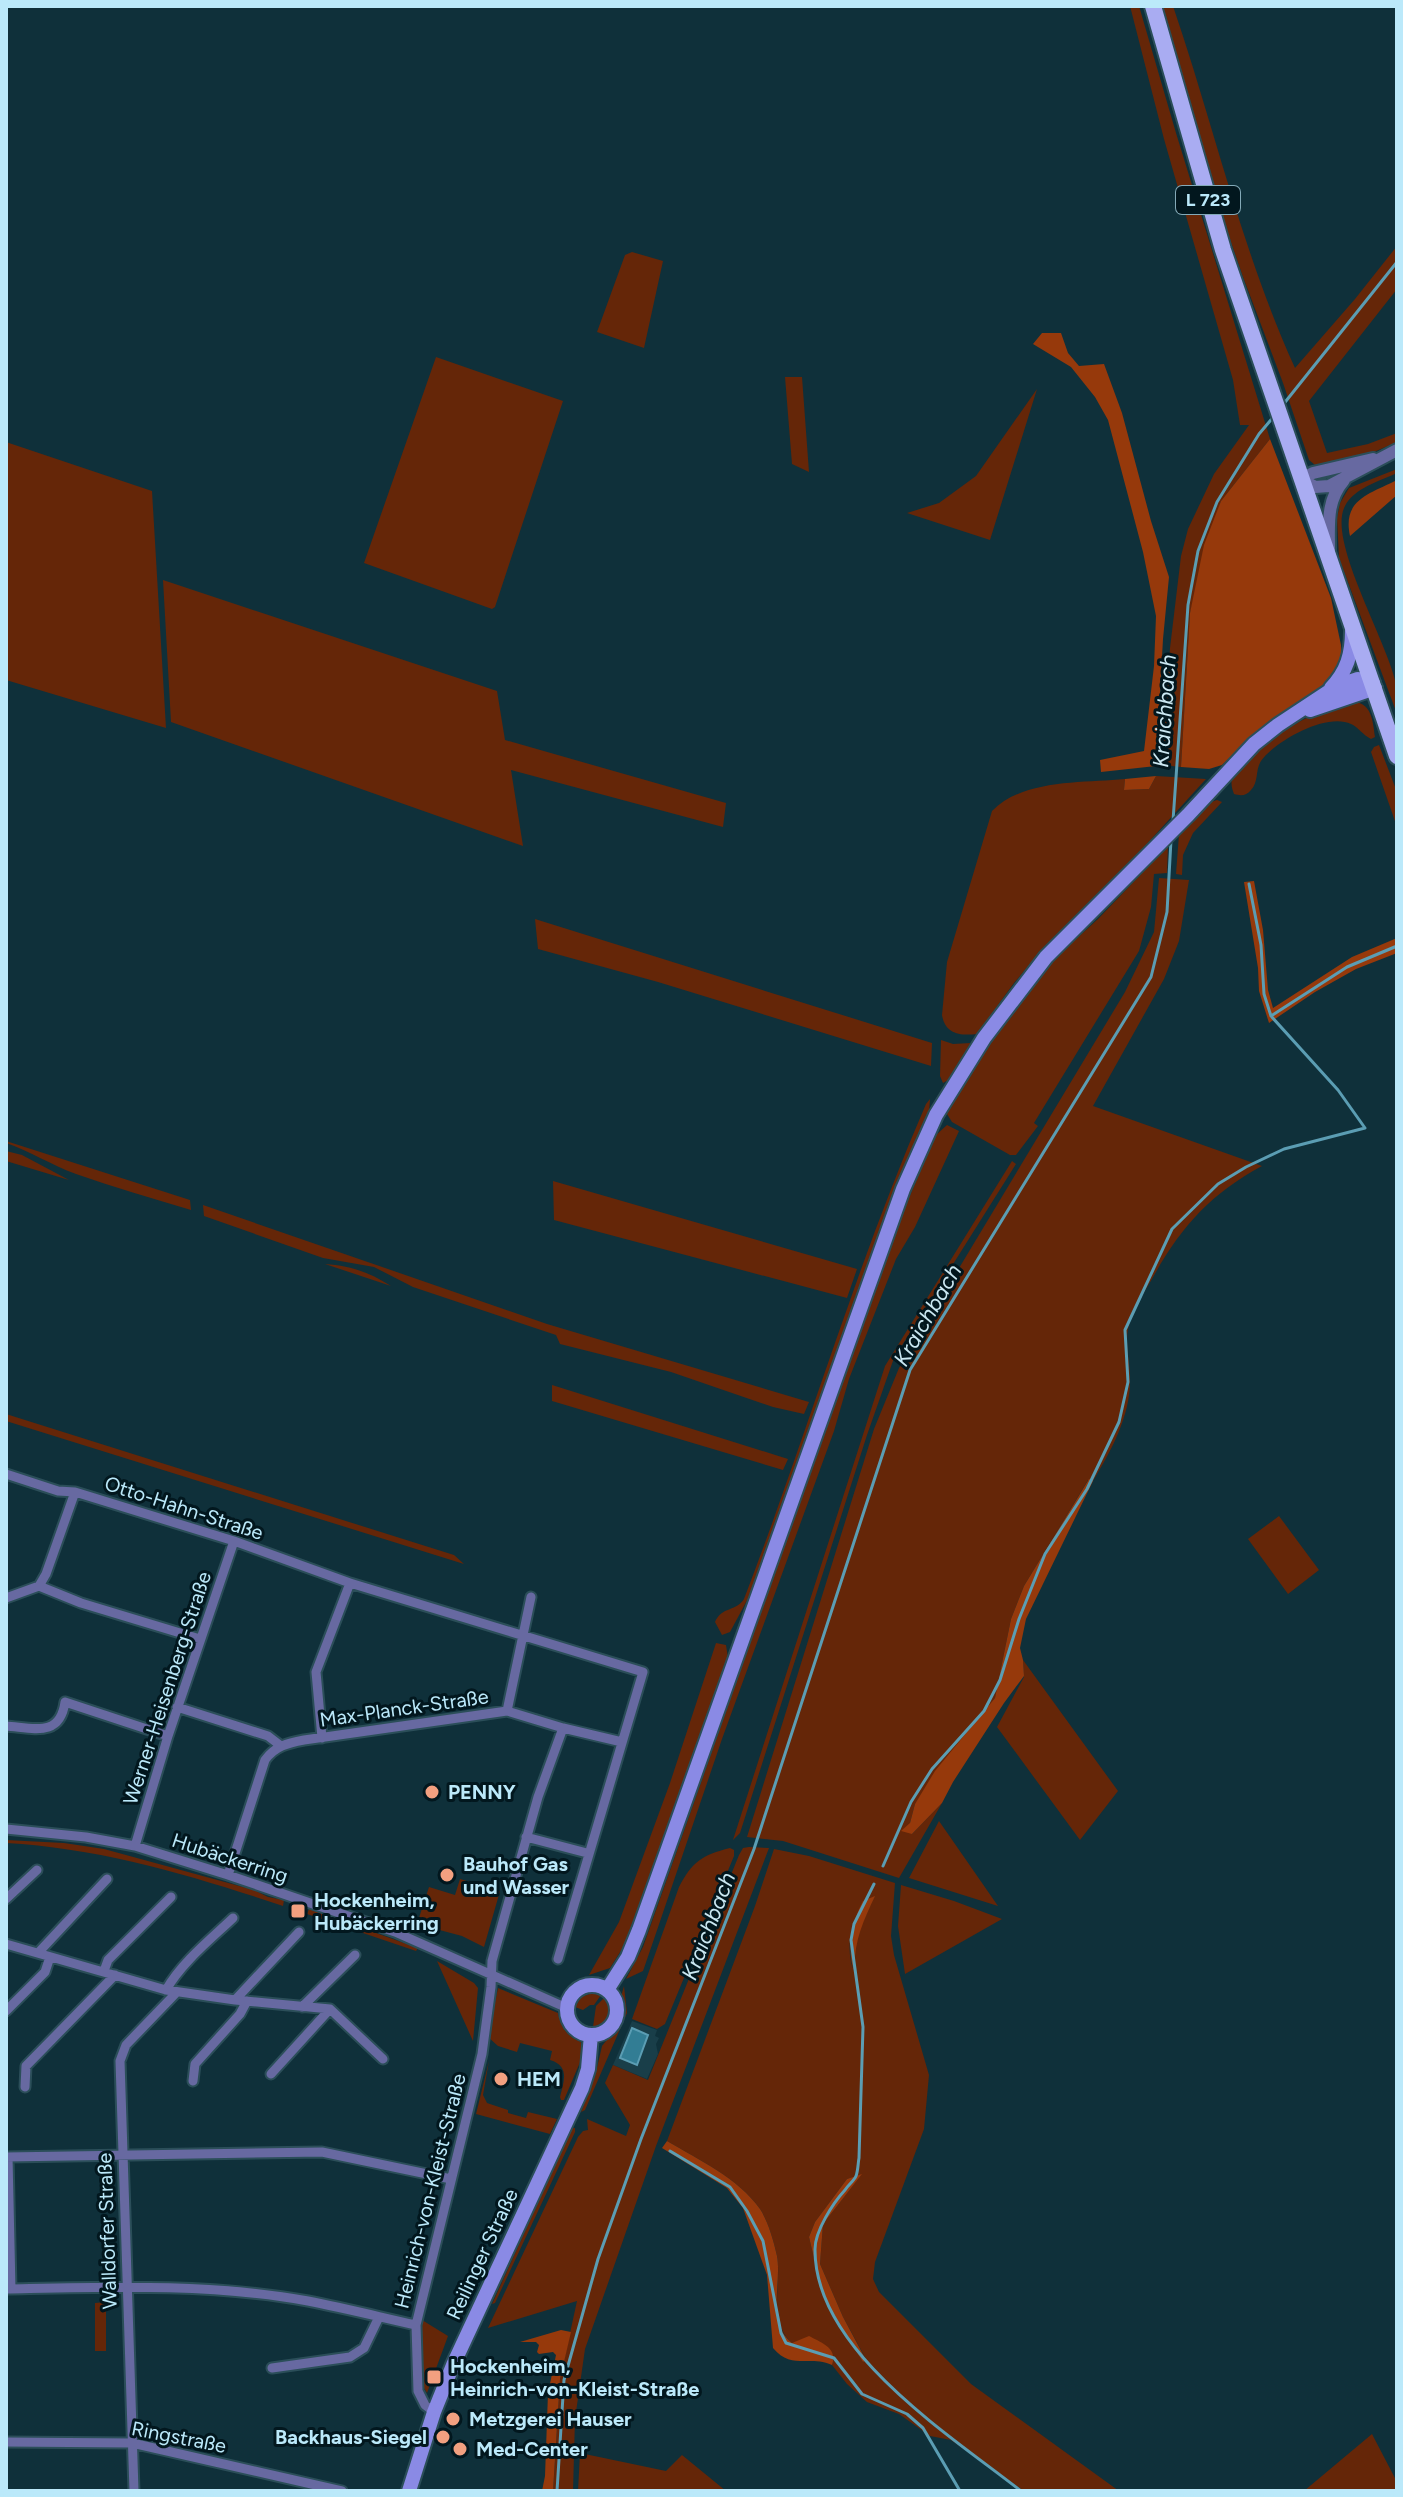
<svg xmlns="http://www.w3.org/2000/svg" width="1403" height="2497" font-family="Figtree,sans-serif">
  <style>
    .built { fill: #193e49 }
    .green { fill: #652608; fill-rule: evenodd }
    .forest { fill: #96390b }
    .water { fill: #327d94; stroke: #5b9db3; stroke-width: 2 }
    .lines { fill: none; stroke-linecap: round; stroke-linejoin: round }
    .stream { stroke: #5b9db3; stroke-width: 3 }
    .minor-casing { stroke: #2b4e59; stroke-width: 13 }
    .tertiary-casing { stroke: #2b4e59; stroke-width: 16 }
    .secondary-casing { stroke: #2b4e59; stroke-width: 18 }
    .primary-casing { stroke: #2b4e59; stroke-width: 20 }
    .minor { stroke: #6769a1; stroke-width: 9 }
    .tertiary { stroke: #6769a1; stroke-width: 12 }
    .secondary { stroke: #8a8ae5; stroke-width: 14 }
    .primary { stroke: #a9acf2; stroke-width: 16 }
    .poi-dot { fill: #f2a080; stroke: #02171e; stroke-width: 3 }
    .labels { text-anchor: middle; stroke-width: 6; stroke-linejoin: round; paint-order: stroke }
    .shield { fill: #02171e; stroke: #84aab8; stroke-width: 2 }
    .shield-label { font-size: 18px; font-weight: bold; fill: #bbe9fa }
    .street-label { font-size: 20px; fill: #bbe9fa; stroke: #02171e }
    .poi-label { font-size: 20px; font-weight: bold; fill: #bbe9fa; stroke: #02171e; text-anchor: start }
    .water-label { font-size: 22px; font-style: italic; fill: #cbe8f2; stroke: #02171e }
  </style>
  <rect width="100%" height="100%" fill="#0f303a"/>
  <path class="built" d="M632 2021 657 2030 655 2036 659 2038 656 2044 658 2054 647 2079 613 2065Z"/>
  <path class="green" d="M1130 6H1139L1176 133 1270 439 1221 501 1190 613 1181 767 1162 765 1170 648 1181 556 1188 529 1214 474 1249 425H1240L1233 380 1164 139Z
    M1160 6H1173C1214 126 1242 252 1295 368L1355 299 1397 246V289L1309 401 1327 453 1368 444 1397 433V442L1374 452 1323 465H1315L1309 460 1283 383 1243 277 1200 152Z
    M632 252 663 261 644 348 597 332 625 255Z
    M436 357 563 401 495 607 492 609 364 563Z
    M785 377H802L809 472 792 464Z
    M1037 389 990 540 907 513 939 503 976 476Z
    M6 442 152 491 166 728 6 680Z
    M1397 469V473C1380 481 1354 488 1345 506 1326 541 1391 646 1397 689 1398 697 1397 706 1397 714L1339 558 1337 518 1340 503 1349 488Z
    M163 580 497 691 505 740 726 803 723 827 511 770 523 846 171 722Z
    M1355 702C1372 704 1373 722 1375 737L1371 739C1363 735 1358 727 1351 724 1327 712 1275 741 1261 761 1255 770 1259 782 1251 790 1246 796 1241 796 1234 794 1232 789 1230 782 1233 776 1242 757 1293 723 1313 715 1326 710 1341 706 1355 702Z
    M1379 745 1397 792V827L1371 752 1374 747Z
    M1156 776 1206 779 1136 856 1036 957 1014 983 977 1034C960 1036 945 1034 942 1015L947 962 992 811C1023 779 1083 783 1125 779L1124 790 1149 789Z
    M1217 800 1222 802 1193 833 1183 855 1182 875 1176 874 1179 834 1208 803Z
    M1168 846 1167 873 1154 874 1151 907 1139 951 1034 1123 1038 1126 1016 1155H1010L952 1122 947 1114 948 1110 1000 1028 1053 960 1098 919Z
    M1159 878 1189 880 1179 941 1164 979 1093 1106 1262 1166C1210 1194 1180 1228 1152 1279 1143 1294 1132 1311 1128 1329 1125 1344 1130 1363 1130 1378 1131 1415 1111 1451 1093 1481L1088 1480 1024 1586 1011 1619 995 1698 915 1804 910 1823 912 1834 942 1803 899 1878 783 1841 747 1837 874 1429 899 1368 1125 992 1154 932Z
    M535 919 932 1043 931 1066 658 982 538 949Z
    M941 1040 953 1044 971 1043 948 1080 943 1083 940 1076Z
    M930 1099 929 1113 884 1219 751 1593 730 1632 722 1635 715 1622C722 1606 736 1612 744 1599 807 1435 856 1265 926 1104Z
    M947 1125 959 1131 915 1227 896 1259 849 1379 834 1431 722 1739 653 1942 643 1971 626 1979 643 1947 899 1221 936 1135Z
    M6 1141 190 1200 191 1210C152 1198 113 1187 76 1174 51 1165 30 1151 6 1143Z
    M6 1151 22 1155 69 1180 6 1161Z
    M1012 1161 1016 1164 894 1358 867 1435 740 1833 733 1840 885 1366Z
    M553 1181 857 1269 847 1298 554 1220Z
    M203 1205 547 1324 809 1402 804 1414 773 1407 671 1372 560 1344 556 1335 413 1287 374 1267 323 1258 204 1216Z
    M325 1264C351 1266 369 1272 391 1286Z
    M552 1385 788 1459 783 1470 552 1401Z
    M6 1414 454 1555 464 1564 6 1421Z
    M1279 1516 1319 1570 1288 1594 1248 1539Z
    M716 1643 726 1645 728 1658 624 1946 610 1968 589 1975 619 1922 670 1783Z
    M1023 1660 1118 1791 1080 1840 997 1727 1024 1677Z
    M939 1821 998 1906 909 1878Z
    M6 1840 64 1843 104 1849 254 1890 268 1897 284 1900 283 1906C193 1876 100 1848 6 1843Z
    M749 1847 769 1848 656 2146 585 2349 575 2419 573 2491H553L560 2379 577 2301 488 2328 578 2137 583 2131 588 2130 587 2119 626 2136 630 2125 605 2083 613 2065 648 2080 739 1855 743 1848Z
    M730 1848 734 1850V1856L665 2024 657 2029 632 2019 679 1887C692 1862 702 1855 730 1848Z
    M774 1849 809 1856 895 1883 891 1936 894 1955 929 2075 924 2129 875 2262 873 2279 879 2292 971 2384 1119 2491H1024L951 2440 930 2436 899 2414 867 2402 847 2384 832 2365 834 2358 800 2341 792 2343C767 2321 782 2284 777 2256 774 2242 768 2221 760 2209 738 2178 699 2160 667 2141L755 1906ZM874 1897 859 1931 854 1953V1971C847 1955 849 1933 856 1917 859 1909 868 1903 874 1897ZM861 2175 823 2224 820 2264 843 2317 866 2359 863 2362 832 2315 822 2292 809 2237 815 2222 847 2179Z
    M460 1879 500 1891 484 1947 462 1936 417 1924 429 1887 455 1895Z
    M901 1885 954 1901 1002 1919 905 1974 898 1926Z
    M309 1909 418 1948 416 1951 307 1914Z
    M437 1961 474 1983 478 1988 473 2041Z
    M624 1986 627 2013 585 2110 581 2112 595 2076 602 2046 621 2022V1997Z
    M498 1988 558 2013C561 2028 568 2037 581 2042V2060L564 2100H561L560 2097C564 2081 570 2066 550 2060L552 2051 520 2043 517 2052 498 2046 488 2037Z
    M592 1993 601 1995 594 2005H590L583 2010 575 2007 581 1997Z
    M604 1998C613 2010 609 2023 593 2027L596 2006Z
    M489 2061 483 2095 487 2103 508 2110V2113L526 2118 528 2112 557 2119 550 2134 476 2114Z
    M572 2128H575V2132L495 2303 492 2304Z
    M106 2302V2351H95V2303Z
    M422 2320 448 2336 427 2393 422 2385Z
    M1372 2434 1397 2482V2491H1304Z
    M580 2453 666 2471 682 2455 726 2491H578Z"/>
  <path class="forest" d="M1042 333H1061L1068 353 1079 366 1104 364 1122 413 1151 521 1169 577 1163 639 1156 766 1101 772 1100 760 1144 751 1154 666 1156 616 1143 552 1108 420 1095 397 1071 367 1033 344Z
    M1270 439 1331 598 1341 645 1342 661 1332 679 1260 729 1222 765 1209 769 1181 767 1190 613 1204 545 1221 501Z
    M1397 480V495L1350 536C1342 499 1370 494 1397 480Z
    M1156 776 1149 789 1124 790 1125 779Z
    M1254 881 1263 930 1268 990 1273 1008 1352 957 1397 938V953L1356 969 1315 992 1269 1023 1259 991 1258 968 1244 882Z
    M1089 1479 1093 1481 1026 1619 1020 1648 1023 1660 1024 1676 1004 1703 953 1782 942 1803 912 1834 901 1831 910 1823 915 1804 935 1771 995 1698 1011 1619 1024 1586Z
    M875 1896C862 1924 853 1943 855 1974 846 1949 851 1924 863 1901Z
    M667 2141C699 2160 738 2178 760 2209 768 2221 774 2242 777 2256 782 2284 766 2322 792 2343L809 2336C822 2343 838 2348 832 2365 809 2355 791 2370 773 2348L767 2275 743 2208 727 2188 662 2148Z
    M862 2174 823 2224 820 2264 843 2317 866 2360 863 2362 832 2315 822 2292 809 2237 815 2222 847 2179Z
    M561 2330 571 2332 560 2379 553 2491H542L545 2476 548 2393 556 2355 553 2352 539 2354 537 2352 539 2345 536 2342H520Z"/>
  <path class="water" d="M632 2028 648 2035 637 2065 620 2058Z"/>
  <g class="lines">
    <path class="stream" d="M1282 406 1397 262
      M1173 821 1188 605 1198 551 1217 502 1259 434 1275 415
      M1249 884 1261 945 1264 994 1271 1016 1347 967 1397 946
      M883 1866 911 1802 932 1769 984 1711 1000 1680 1019 1619 1045 1554 1087 1489 1119 1422 1128 1382 1125 1330 1172 1229 1218 1184 1246 1167 1284 1149 1365 1128 1338 1090 1271 1016
      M874 1884 854 1924 851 1940 863 2027 859 2158C858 2163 858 2171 856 2176 854 2181 848 2185 845 2190 833 2203 815 2231 815 2249 814 2350 950 2435 1021 2491
      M670 2151 730 2187 747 2211 763 2241 781 2333 786 2343 834 2358 862 2394 907 2414 923 2428 960 2491
      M557 2491 564 2380 598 2259 641 2139 754 1849 910 1370 1151 977 1167 912 1171 840"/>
    <g class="minor-casing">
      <path id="minor" d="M6 1474 58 1491 75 1492 234 1541 350 1583 643 1672 558 1959
        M39 1586 81 1603 200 1639
        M6 1598 39 1586 46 1574 75 1492
        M177 1707 268 1736 281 1746
        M507 1711 531 1597
        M6 1726C33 1728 60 1738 65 1702L168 1736
        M563 1728 622 1742
        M322 1738 316 1672 350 1583
        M6 1829 86 1837 135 1846 228 1875 395 1932 567 2008
        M526 1837 587 1853
        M135 1846 168 1736 234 1541
        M228 1875 265 1760C275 1746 288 1743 304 1740L507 1711 563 1728 538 1797 492 1961 491 1987 482 2054 416 2325 418 2391 425 2405 434 2412
        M6 1899 37 1870
        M6 1944 166 1990 235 2000 330 2009 383 2059
        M38 1953 107 1879
        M104 1971 108 1960 171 1897
        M166 1990C182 1962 211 1939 233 1918
        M235 2000 299 1932
        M302 2007 355 1955
        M6 2011 45 1972 50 1957
        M271 2074 330 2009
        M193 2081 195 2064 240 2014 247 2001
        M25 2087 26 2066 115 1975
        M6 2157 322 2152 451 2179
        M8 2157 11 2289
        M6 2289C105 2287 210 2283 308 2301 344 2308 380 2317 416 2325
        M272 2368 350 2357 364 2348 379 2317
        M6 2442 132 2443 342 2491
        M134 2491 120 2061 126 2045 177 1992"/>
    </g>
    <g class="tertiary-casing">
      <path id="tertiary" d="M1301 479 1315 487 1329 486 1397 450
        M1301 479 1313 473 1373 459
        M1329 550C1329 524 1326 501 1344 480"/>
    </g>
    <g class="secondary-casing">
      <path id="secondary" d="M1331 688C1347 671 1352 654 1352 631
        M1310 710 1375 688
        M567 2010a25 25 0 1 1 50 0a25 25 0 1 1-50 0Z
        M607 1990 628 1957 639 1930 863 1301 903 1189 936 1115 984 1038 1046 957 1188 815 1254 744 1278 725 1337 686 1358 679 1373 683
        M409 2491 434 2412 453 2365 582 2088 588 2069 591 2035"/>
    </g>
    <g class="primary-casing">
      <path id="primary" d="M1153 6 1223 250 1397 756"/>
    </g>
    <use href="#minor" class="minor"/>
    <use href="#tertiary" class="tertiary"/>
    <use href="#secondary" class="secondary"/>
    <use href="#primary" class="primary"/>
  </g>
  <g class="poi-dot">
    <circle cx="432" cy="1792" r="8"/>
    <circle cx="447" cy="1875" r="8"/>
    <rect x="290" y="1903" width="16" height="16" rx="4"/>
    <circle cx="501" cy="2079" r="8"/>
    <rect x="426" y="2369" width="16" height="16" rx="4"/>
    <circle cx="453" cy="2419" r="8"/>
    <circle cx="443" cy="2437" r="8"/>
    <circle cx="460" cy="2449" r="8"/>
  </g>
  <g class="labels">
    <rect class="shield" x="1176" y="186" width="64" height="28" rx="6"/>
    <g class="shield-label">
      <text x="1208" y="206">L 723</text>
    </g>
    <g class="street-label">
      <text transform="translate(184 1508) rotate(18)" y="7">Otto-Hahn-Straße</text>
      <text transform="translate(167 1688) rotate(-72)" y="7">Werner-Heisenberg-Straße</text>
      <text transform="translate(404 1708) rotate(-8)" y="7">Max-Planck-Straße</text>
      <text transform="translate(230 1858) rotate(18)" y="7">Hubäckerring</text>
      <text transform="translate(430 2191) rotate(-76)" y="7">Heinrich-von-Kleist-Straße</text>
      <text transform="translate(107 2231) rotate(-92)" y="7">Walldorfer Straße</text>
      <text transform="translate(482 2254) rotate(-65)" y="7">Reilinger Straße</text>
      <text transform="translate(179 2437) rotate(11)" y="7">Ringstraße</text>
    </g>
    <g class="poi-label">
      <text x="448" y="1799">PENNY</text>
      <text x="463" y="1871">Bauhof Gas<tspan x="463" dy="23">und Wasser</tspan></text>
      <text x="314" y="1907">Hockenheim,<tspan x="314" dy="23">Hubäckerring</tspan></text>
      <text x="517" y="2086">HEM</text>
      <text x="450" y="2373">Hockenheim,<tspan x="450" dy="23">Heinrich-von-Kleist-Straße</tspan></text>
      <text x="469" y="2426">Metzgerei Hauser</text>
      <text x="427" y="2444" text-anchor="end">Backhaus-Siegel</text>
      <text x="476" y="2456">Med-Center</text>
    </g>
    <g class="water-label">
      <text transform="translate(1164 711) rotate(-86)" y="8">Kraichbach</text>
      <text transform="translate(927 1315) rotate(-60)" y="8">Kraichbach</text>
      <text transform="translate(708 1926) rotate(-69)" y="8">Kraichbach</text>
    </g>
  </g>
  <rect width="1403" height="2497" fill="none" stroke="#bbe9fa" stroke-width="16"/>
</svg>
